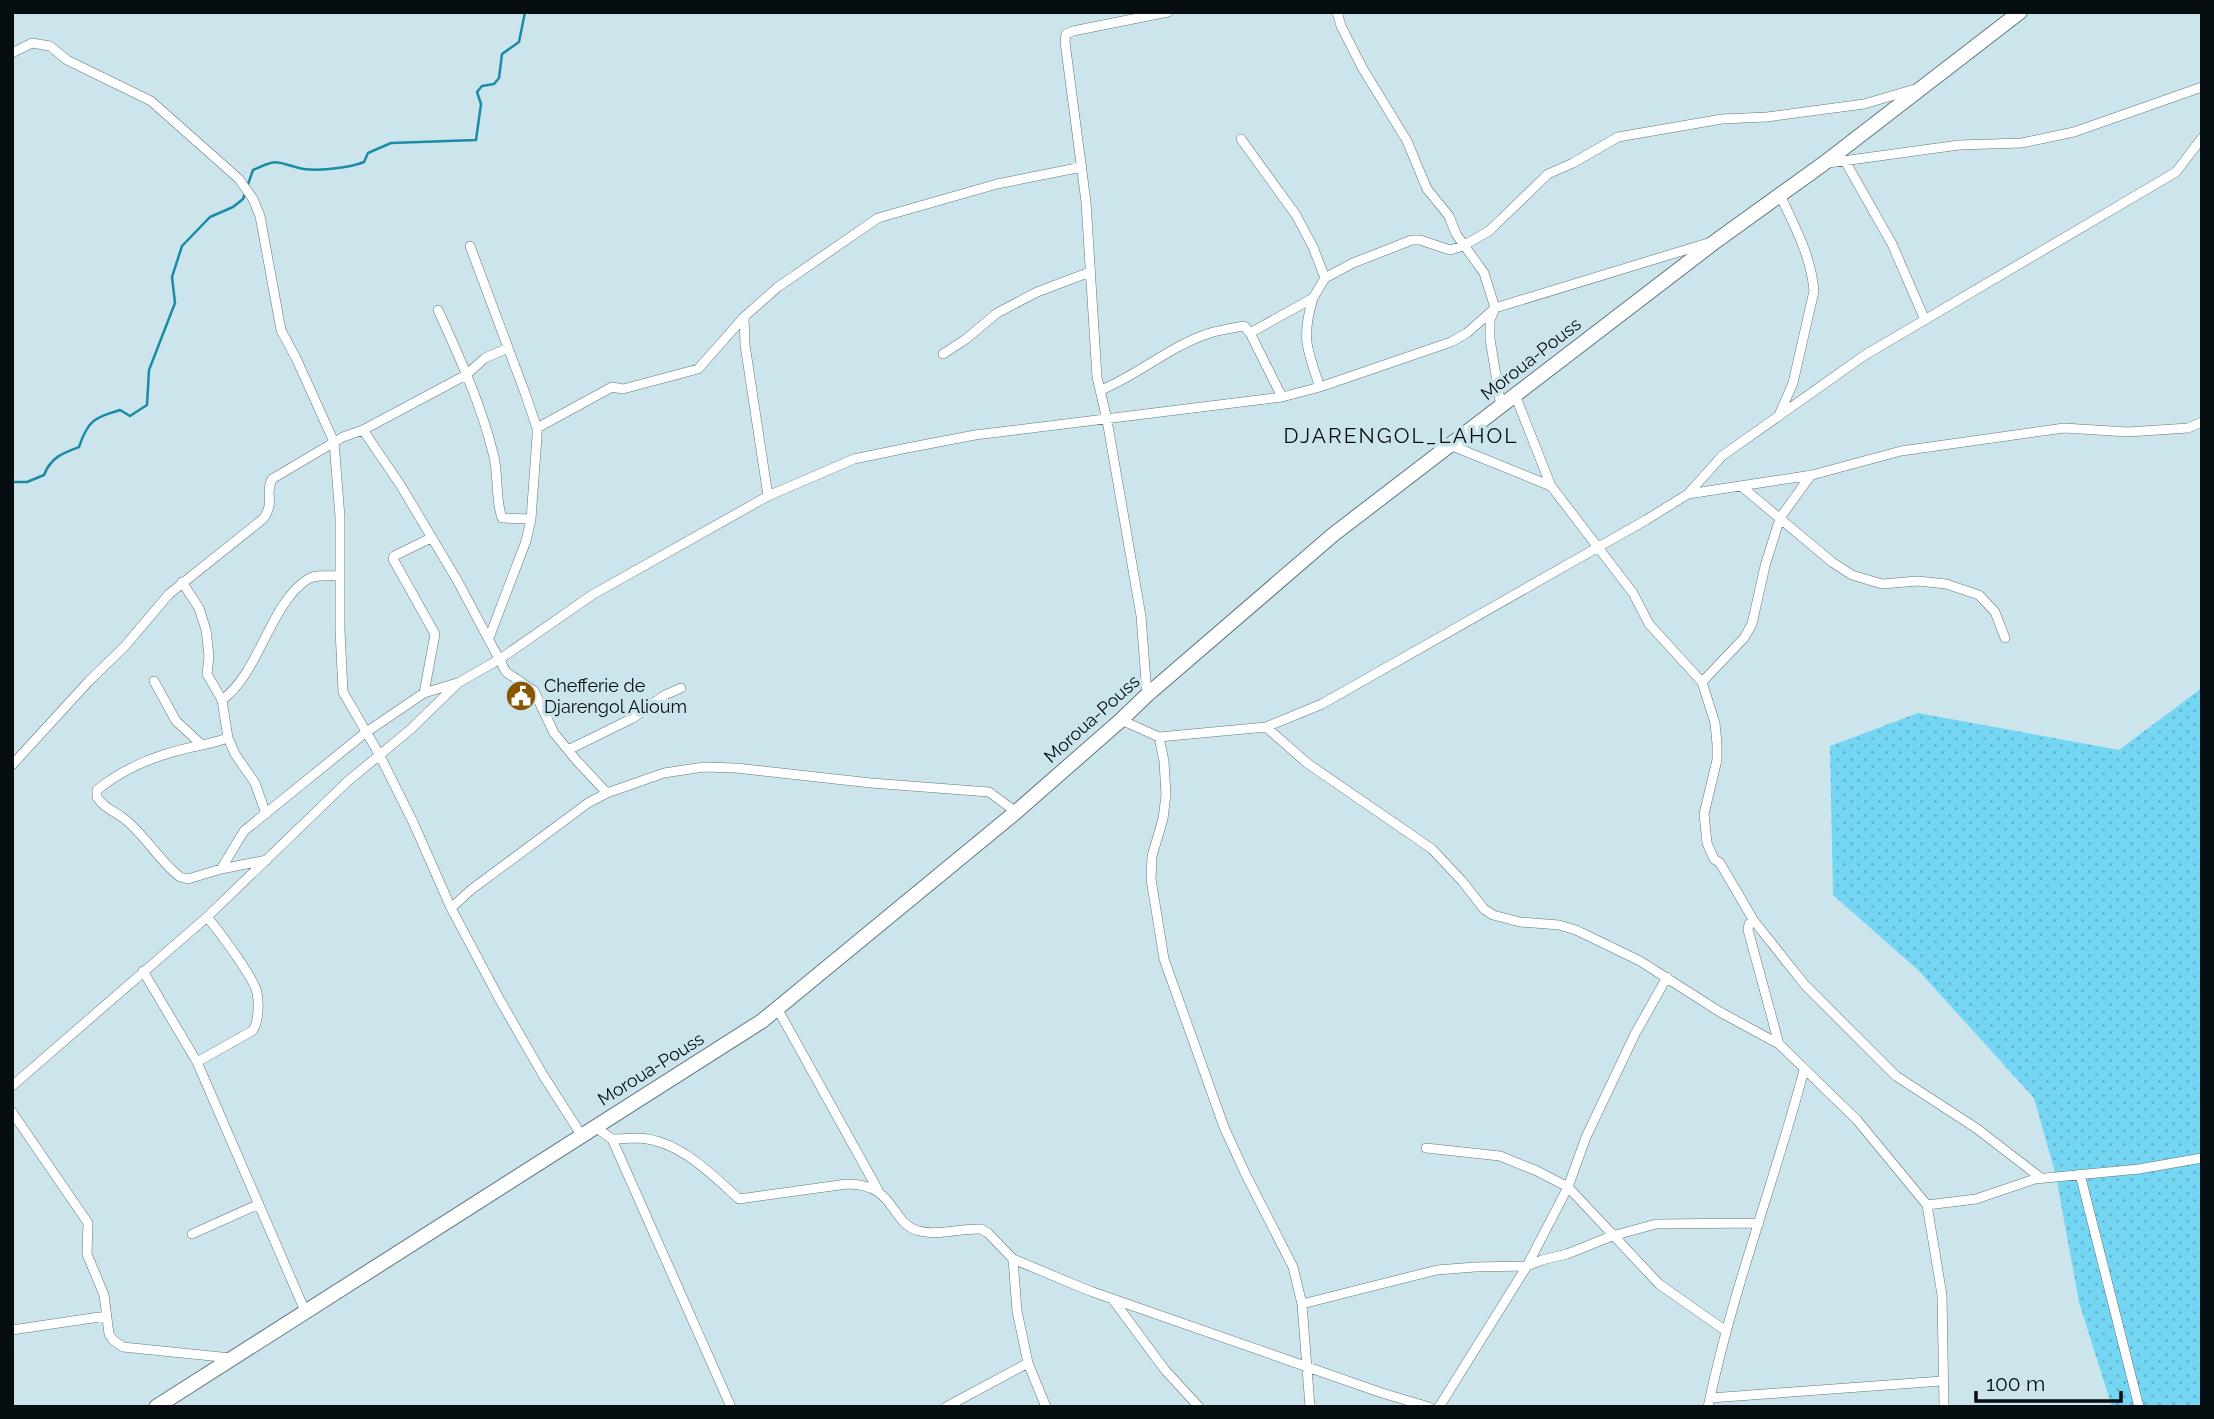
<svg xmlns="http://www.w3.org/2000/svg" width="2214" height="1419" font-family="Raleway,sans-serif">
  <style>
    .grass { fill: url(#grass-dots) }
    .lines { fill: none; stroke-linecap: round; stroke-linejoin: round }
    .stream { stroke: #1b8ca6; stroke-width: 2.5 }
    .street-casing { stroke: #60777e; stroke-width: 10 }
    .primary-casing { stroke: #60777e; stroke-width: 16 }
    .street { stroke: #fff; stroke-width: 9 }
    .primary { stroke: #fff; stroke-width: 14 }
    .labels { text-anchor: middle; stroke-width: 7; stroke-linejoin: round; paint-order: stroke }
    .street-label { font-size: 18px; fill: #060e11; stroke: #cce5ed }
    .poi-label { font-size: 18px; fill: #060e11; stroke: #cce5ed; text-anchor: start }
    .quarter-label { font-size: 21px; letter-spacing: 2px; fill: #060e11; stroke: #cce5ed }
  </style>
  <defs>
    <pattern id="grass-dots" width="8" height="8" patternUnits="userSpaceOnUse" patternTransform="scale(1.75)"><rect width="8" height="8" fill="#74d6f2"/><path d="M2 2h.1M6 6h.1" fill="none" stroke="#63b6ce" stroke-width="1.8" stroke-linecap="round"/></pattern>
  </defs>
  <rect width="100%" height="100%" fill="#cce5ed"/>
  <path class="grass" d="M2202 688V1407H2112L2079 1302 2056 1176 2034 1098 1918 970 1833 895 1830 746 1918 713 2119 750Z"/>
  <g class="lines">
    <path class="stream" d="M247 187 253 170C278 158 275 162 299 168 313 172 350 168 364 162L368 153 391 143 476 140 481 104 477 92 482 86 494 84 499 78 502 54 519 42 525 12
      M12 482H27L44 475C51 457 63 453 79 447 88 420 94 418 120 410L130 416 147 405 149 370 175 303 172 277 182 246 210 217 233 207 243 199 245 193"/>
    <g class="street-casing">
      <path id="street" d="M1337 12 1341 26 1363 69 1407 141 1427 189 1449 216 1456 234 1484 273 1495 308 1490 320V339L1501 406
        M12 53 32 43 50 46 67 60 151 101 239 179 253 199 260 216 281 330 296 358 334 442 340 517V630L343 692 379 754 413 822 451 908 501 1002 543 1075 582 1136
        M1241 139 1296 215 1313 247 1325 278
        M1845 161 1892 244 1925 320
        M1828 163 1959 145 2022 143 2074 132 2202 87
        M470 246 525 393 537 428V437L531 519 526 541 489 638
        M1313 298C1301 339 1307 349 1320 387
        M438 310C459 356 481 404 493 453 499 474 495 499 502 518L531 519
        M744 317 745 345 768 496
        M1250 333 1313 298 1325 278 1353 263 1412 240H1420L1450 250 1463 246 1489 231 1548 174 1573 163 1618 137 1722 119 1767 117 1864 104 1915 89
        M943 354 966 339 997 313 1037 292 1090 272
        M1101 390C1138 375 1169 347 1207 334 1219 330 1232 328 1244 326L1250 333 1282 397
        M1515 395 1551 486 1633 593 1649 624 1702 682 1715 723 1717 744V760L1704 814 1707 843 1714 859 1720 863 1754 921 1805 985 1896 1076 1976 1128 2041 1178
        M1780 413 1793 383 1814 291C1811 256 1795 227 1780 195
        M537 428 612 387 623 389 698 369 744 317 778 287 878 218 997 184 1082 167
        M363 430 401 486 457 580 506 672 534 691 554 733 577 761 607 793
        M1450 445 1551 486
        M1741 486 1832 562 1852 575 1882 584 1918 581 1946 584 1979 595 1995 612 2005 638
        M1688 494 1812 475 1901 451 2064 428 2128 432 2188 428 2202 422
        M182 582 199 608 206 630 209 656 207 674 222 700
        M154 681 176 721 202 745
        M1702 682 1744 638 1752 624 1765 566 1780 518 1811 475
        M424 693 435 634 393 559 394 556 431 538
        M1147 695 1141 616 1107 420 1097 377 1086 202 1065 42 1066 34 1073 31 1168 12
        M1121 720 1159 737 1266 727 1322 704 1646 520 1688 494 1722 456 1865 355 2176 172 2202 138
        M1266 727 1307 763 1432 849 1462 881 1484 909 1493 915 1520 922 1559 925 1576 930 1640 961 1720 1012 1779 1044 1857 1120 1927 1205 1942 1295 1944 1407
        M1159 737 1164 761 1166 795 1163 819 1152 856 1151 879 1164 959 1224 1127 1245 1173 1293 1267 1302 1304 1310 1407
        M228 738C219 741 211 743 202 745 165 752 126 766 97 790V797C103 807 113 811 122 817 145 834 158 860 180 877L188 879 221 869 267 860
        M568 750 633 718 665 695 681 688
        M12 765 89 681 125 646 169 594 263 519C276 501 264 495 272 479L343 437 363 430 466 375 485 358 508 348
        M266 814 255 783 235 754 228 738 222 700C260 672 270 603 308 579 316 574 331 576 340 576
        M221 869 244 831 365 733 424 693 457 683
        M451 908 472 889 588 803 607 793 664 773 704 767 736 768 871 783 989 792 1016 812
        M1754 921 1749 924 1748 930 1779 1044
        M143 971 197 1062 305 1311
        M777 1008 878 1190
        M197 1062 252 1031C259 1023 259 1003 257 993 255 979 218 930 207 917
        M12 1086 207 917 348 781 411 729 458 683 500 659 592 595 768 496 854 459 907 448 975 435 1282 397 1320 387 1451 342 1467 333 1495 308 1708 243
        M12 1112 88 1223 87 1254 104 1295 109 1334 113 1340 123 1347 231 1358
        M595 1127 612 1139 731 1407
        M612 1139C621 1139 631 1138 640 1138 680 1141 711 1174 739 1199L847 1184C897 1184 889 1223 919 1231 938 1236 961 1228 981 1229L988 1233 1013 1259 1090 1291 1382 1393 1429 1407
        M1426 1148 1500 1156 1537 1171 1568 1187 1659 1284 1726 1331
        M2080 1174 2139 1407
        M1927 1205 1976 1199 2035 1179 2139 1169 2202 1158
        M192 1234 259 1204
        M1013 1259 1017 1311 1028 1363 1046 1407
        M1114 1301 1165 1370 1199 1407
        M1302 1304 1437 1270 1475 1267 1527 1266 1542 1260 1567 1254 1612 1236 1656 1224 1759 1223
        M12 1330 106 1316
        M1710 1398C1734 1286 1775 1180 1804 1070
        M946 1407 1028 1363
        M1439 1407 1527 1266 1568 1187 1586 1137 1635 1034 1667 977
        M1708 1407 1710 1398 1942 1381"/>
    </g>
    <g class="primary-casing">
      <path id="primary" d="M156 1407 762 1021 1016 812 1121 720 1147 695 1334 534 1716 241 1823 164 2020 12"/>
    </g>
    <use href="#street" class="street"/>
    <use href="#primary" class="primary"/>
  </g>
  <defs>
    <g id="civic-disc" transform="scale(1.575)"><circle r="9.5" fill="#895501" stroke="#cce5ed"/><path d="M-.6-6.5H3V-4.5H.6V-3L4-1V1h2V6H-6V1h2V-1L-.6-3ZM-1.2 2.5V6h2.4V2.5Z" fill="#fff"/></g>
  </defs>
  <g fill-rule="evenodd">
    <use href="#civic-disc" x="521" y="696"/>
  </g>
  <g class="labels">
    <g class="street-label">
      <text transform="translate(1531 359) rotate(-38)" y="6">Moroua-Pouss</text>
      <text transform="translate(1092 719) rotate(-42)" y="6">Moroua-Pouss</text>
      <text transform="translate(651 1069) rotate(-32)" y="6">Moroua-Pouss</text>
    </g>
    <g class="poi-label">
      <text x="544" y="692">Chefferie de<tspan x="544" dy="21">Djarengol Alioum</tspan></text>
    </g>
    <g class="quarter-label">
      <text x="1401" y="443">DJARENGOL_LAHOL</text>
    </g>
  </g>
  <rect width="2214" height="1419" fill="none" stroke="#060e11" stroke-width="28"/>
  <path d="M1976 1391v10h145v-10" fill="none" stroke="#060e11" stroke-width="3.5"/>
  <text x="1986" y="1391" font-size="21" fill="#060e11" stroke="#cce5ed" stroke-width="5" paint-order="stroke">100 m</text>
</svg>
